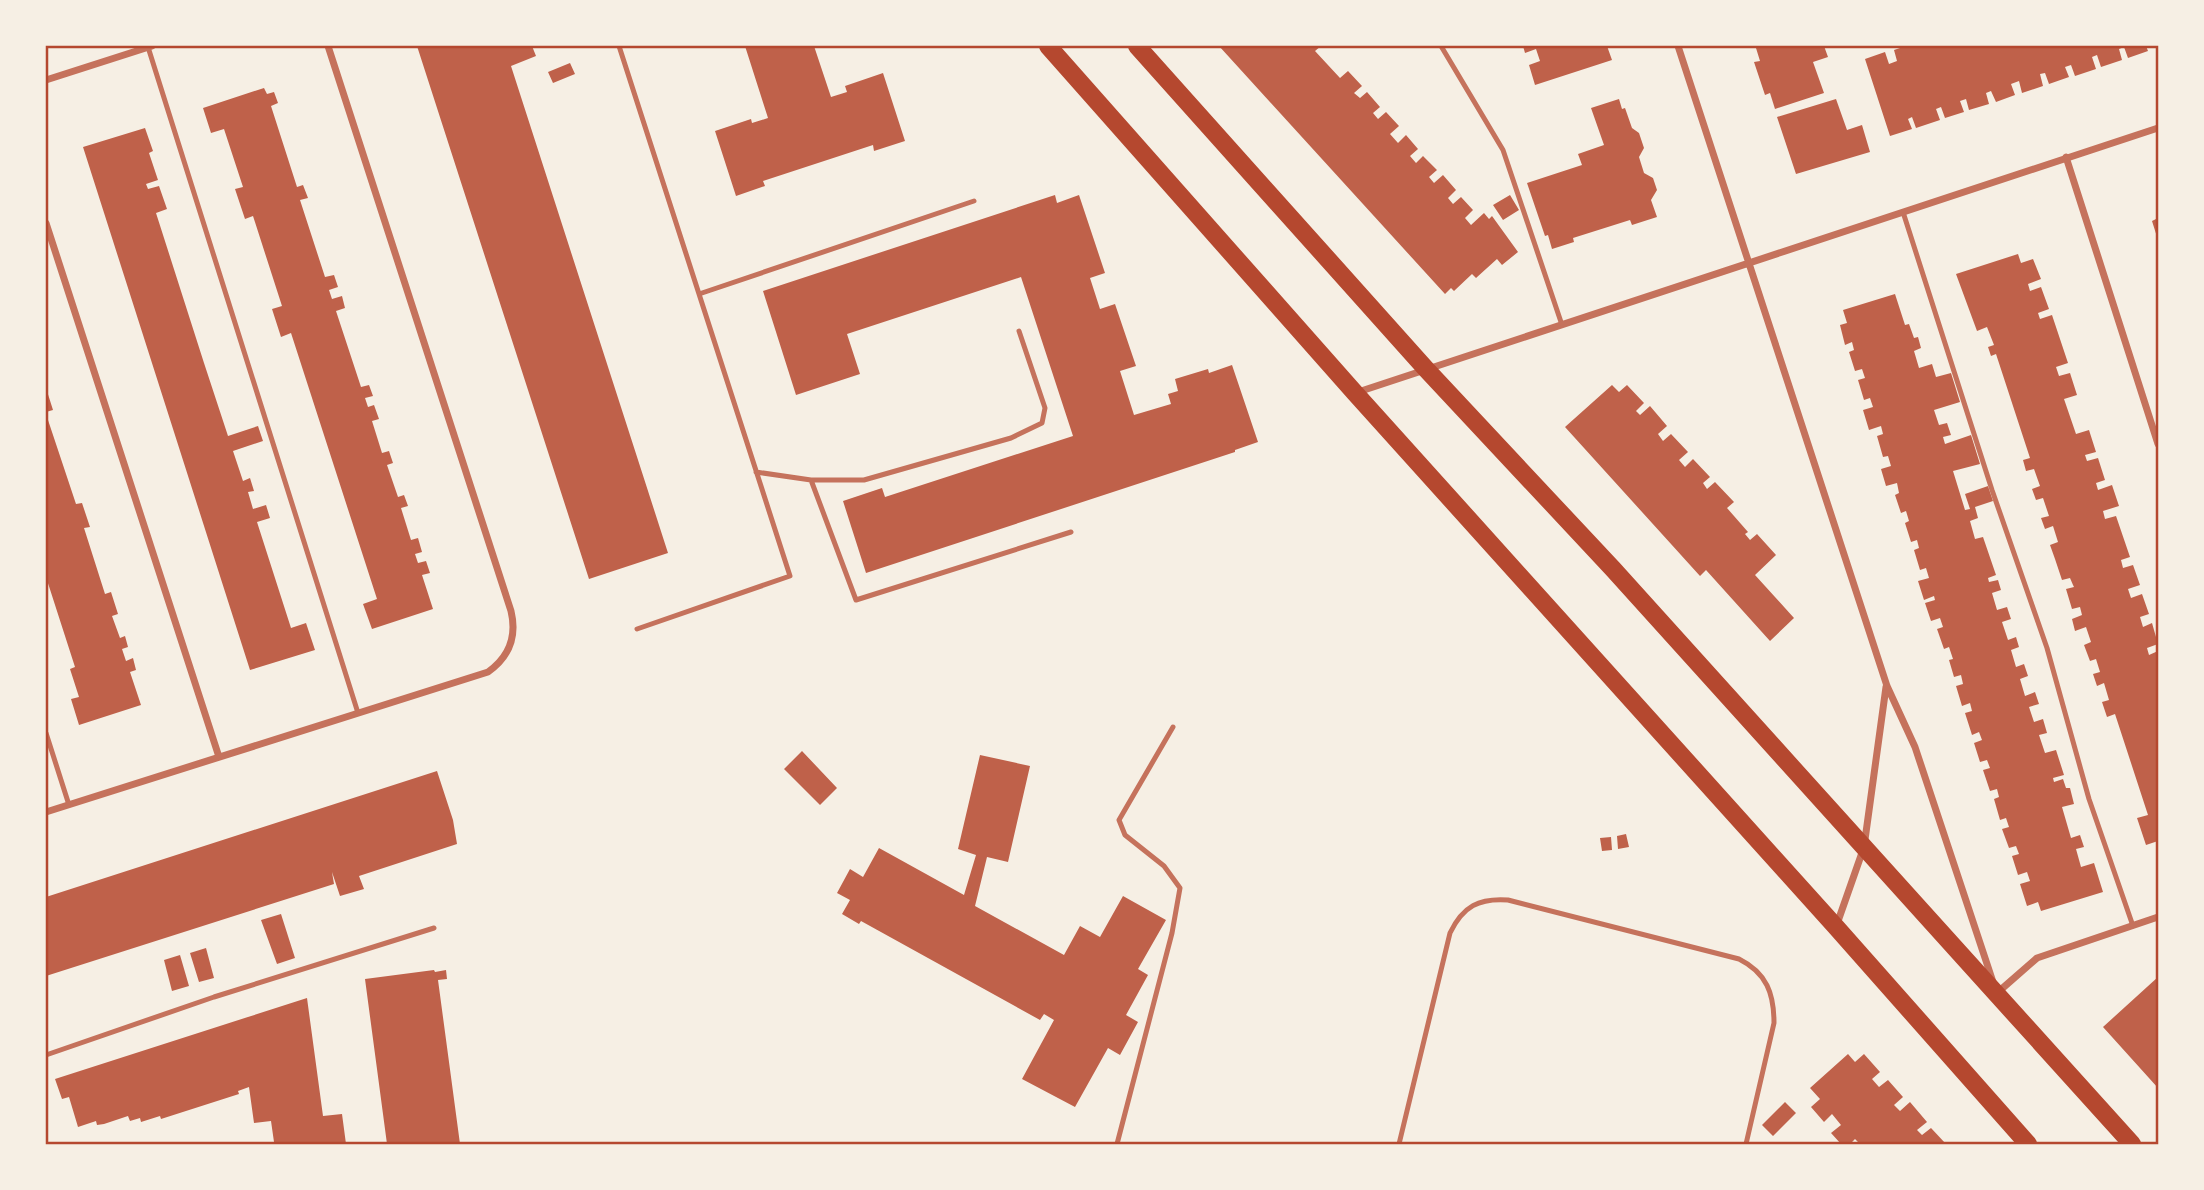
<svg xmlns="http://www.w3.org/2000/svg" width="2204" height="1190" font-family="'PT Sans Narrow',sans-serif">
  <style>
    .building { fill: #bf614a }
    .lines { fill: none; stroke-linecap: round; stroke-linejoin: round }
    .service { stroke: #c5725c; stroke-width: 5 }
    .minor { stroke: #c5725c; stroke-width: 7 }
    .primary { stroke: #b5482f; stroke-width: 18 }
    .neatline { fill: none; stroke: #b5482f; stroke-width: 2.5 }
  </style>
  <rect width="100%" height="100%" fill="#f6efe4"/>
  <path class="building" d="M417 46H532L536 56 511 66 668 553 589 579Z
    M745 46H814L831 97 847 92 845 86 883 73 905 141 874 151 873 145 763 181 765 186 736 196 715 131 751 119 752 123 768 118Z
    M1219 46H1321L1315 51 1340 78 1348 71 1362 86 1354 93 1360 98 1367 92 1380 107 1373 113 1378 119 1386 112 1399 126 1390 134 1398 143 1406 135 1418 149 1410 156 1416 163 1423 156 1437 170 1429 177 1434 183 1443 175 1456 190 1448 198 1453 204 1461 197 1473 210 1465 218 1471 225 1484 213 1489 219 1492 216 1518 252 1502 265 1497 259 1476 278 1472 274 1454 291 1451 288 1445 294Z
    M1523 46H1607L1612 60 1535 85 1529 65 1540 61 1536 49 1525 53Z
    M1765 46H1824L1828 57 1813 62 1824 93 1775 109 1770 93 1765 95 1754 62 1760 61 1756 48Z
    M1906 46H2146L2148 51 2128 58 2124 47 2119 49 2122 60 2101 67 2097 55 2092 57 2096 69 2075 76 2071 65 2065 67 2069 77 2049 84 2045 73 2040 74 2043 86 2022 93 2019 81 2011 84 2015 95 1996 102 1991 91 1986 93 1989 104 1969 110 1966 99 1960 101 1964 112 1945 118 1941 107 1936 109 1940 120 1916 128 1912 117 1908 119 1912 129 1890 136 1865 59 1885 52 1889 64 1897 61 1894 50Z
    M570 63 575 74 553 83 548 72Z
    M264 88 267 94 274 92 278 103 271 106 297 187 303 185 308 198 300 200 325 277 334 275 338 287 329 290 332 299 342 296 345 308 336 311 361 387 369 385 373 396 365 398 368 407 374 405 379 419 372 421 382 453 389 451 393 463 387 465 398 497 404 495 408 506 401 508 411 540 418 538 422 552 415 554 418 563 426 561 430 573 422 575 433 609 372 629 363 604 377 599 291 333 281 337 272 309 282 306 253 216 245 219 235 189 243 187 224 129 211 133 203 108Z
    M1619 99 1622 109 1625 108 1632 128 1639 133 1644 148 1639 157 1644 173 1653 178 1657 190 1651 200 1657 217 1632 225 1630 220 1573 238 1574 242 1552 249 1548 235 1545 236 1527 183 1582 165 1578 154 1604 145 1591 108Z
    M1836 99 1847 130 1862 125 1870 152 1796 174 1777 117Z
    M145 128 153 151 149 153 158 180 146 184 148 189 159 186 167 209 156 213 204 363 228 436 258 426 263 441 233 451 243 481 250 478 254 491 248 492 253 509 266 505 270 518 257 522 291 628 306 623 315 650 250 670 83 147Z
    M1055 195 1057 203 1079 195 1105 273 1090 278 1100 309 1115 304 1136 366 1120 371 1134 415 1171 404 1168 394 1178 391 1175 379 1208 369 1209 373 1232 365 1258 442 1235 450V452L866 573 843 501 882 488 885 497 1073 436 1021 277 847 334 860 374 796 395 763 291Z
    M1510 195 1519 210 1503 220 1493 205Z
    M2158 218V240L2152 221Z
    M2018 254 2021 263 2033 259 2041 279 2028 284 2030 291 2041 287 2049 309 2038 313 2040 319 2052 315 2068 363 2056 367 2059 376 2070 373 2077 395 2064 399 2076 434 2089 430 2096 452 2085 455 2087 461 2098 458 2105 480 2096 483 2098 490 2112 485 2119 506 2103 511 2105 519 2116 516 2130 557 2121 560 2123 568 2133 565 2140 585 2128 589 2131 598 2142 594 2149 614 2140 617 2143 627 2152 623 2158 644 2147 648 2149 655 2158 651V673L2157 674 2158 679V841L2146 845 2137 818 2148 815 2115 714 2107 717 2102 702 2109 700 2104 683 2097 686 2093 674 2100 672 2096 659 2090 661 2084 645 2091 642 2086 627 2075 631 2072 619 2082 615 2080 607 2072 609 2066 589 2074 587 2073 585 2070 578 2062 580 2055 559 2050 545 2058 542 2053 526 2045 529 2041 518 2049 516 2043 498 2036 500 2032 489 2040 486 2034 469 2026 471 2023 460 2030 458 1996 354 1991 356 1988 347 1994 345 1987 327 1977 331 1956 274Z
    M1895 294 1905 325 1909 324 1914 338 1918 337 1921 348 1914 351 1919 368 1932 364 1936 377 1951 373 1960 402 1934 410 1939 425 1947 423 1951 435 1943 437 1945 444 1971 435 1980 464 1953 471 1965 510 1970 509 1965 494 1988 486 1993 501 1975 507 1978 518 1970 521 1975 539 1983 537 1996 575 1988 578 1989 582 1998 580 2001 590 1992 593 1997 610 2007 607 2011 619 2002 622 2008 640 2016 637 2019 647 2011 650 2016 667 2024 664 2028 676 2020 679 2025 696 2035 692 2039 704 2029 707 2034 722 2043 719 2047 733 2039 735 2045 753 2056 750 2064 775 2053 778 2054 782 2063 779 2066 788H2070L2074 804 2062 807 2071 838 2080 835 2084 847 2076 849 2081 867 2094 863 2103 892 2041 911 2038 902 2027 906 2020 884 2030 881 2027 872 2018 875 2012 856 2019 854 2016 846 2009 848 2002 829 2009 827 2006 818 2000 820 1994 799 1999 797 1997 789 1990 791 1983 770 1990 768 1987 760 1980 762 1974 743 1982 740 1979 732 1972 735 1965 713 1972 711 1970 703 1962 706 1956 686 1963 684 1961 675 1954 677 1949 660 1953 659 1949 647 1944 649 1937 629 1943 627 1940 618 1931 621 1925 603 1935 600 1934 596 1924 600 1918 581 1929 578 1926 568 1920 570 1914 550 1919 548 1917 540 1911 542 1905 523 1909 521 1906 511 1901 513 1895 495 1899 493 1897 483 1886 486 1881 469 1891 466 1888 456 1883 457 1877 436 1883 434 1881 426 1869 430 1863 410 1873 407 1870 398 1864 400 1858 380 1865 378 1862 369 1855 371 1849 352 1854 350 1852 342 1845 345 1840 325 1847 323 1843 310Z
    M1612 385 1619 392 1627 385 1644 403 1636 411 1640 415 1650 406 1667 426 1658 434 1663 441 1671 434 1688 452 1679 460 1685 467 1693 459 1710 477 1703 483 1707 489 1715 482 1734 502 1727 508 1748 532 1745 534 1750 540 1757 534 1776 555 1755 575 1794 618 1770 641 1706 570 1700 576 1565 427Z
    M46 388 53 410 46 412Z
    M46 414 76 504 82 503 90 527 84 528 105 594 111 592 118 614 112 616 120 638 125 636 128 647 122 649 126 661 133 658 136 670 130 672 141 705 79 725 71 699 79 697 70 669 75 667 46 577Z
    M802 751 837 788 820 805 784 769Z
    M980 755 1030 766 1008 862 987 857 975 906 1064 955 1080 926 1100 937 1123 896 1166 920 1138 969 1148 975 1126 1015 1138 1022 1120 1055 1108 1048 1075 1107 1022 1079 1054 1020 1044 1014 1040 1020 861 921 859 924 842 914 850 900 837 893 850 869 863 877 879 848 964 895 976 855 958 849Z
    M437 771 453 820 457 844 359 876 364 889 340 896 332 872 334 884 46 976V897Z
    M1626 834 1629 847 1618 849 1617 836Z
    M1611 837 1612 850 1602 851 1600 838Z
    M281 914 295 958 277 964 261 920Z
    M206 948 214 978 199 982 190 953Z
    M180 955 189 986 172 991 164 960Z
    M434 970 435 972 446 970 447 979 438 980 460 1144H387L365 979Z
    M2158 977V1088L2103 1027Z
    M307 998 323 1116 342 1114 346 1144H277L274 1142 271 1121 254 1123 249 1087 238 1091 239 1094 161 1119 160 1116 141 1122 140 1118 130 1121 128 1116 104 1124 97 1125 96 1121 78 1127 69 1097 62 1099 55 1079Z
    M1848 1054 1855 1062 1864 1054 1880 1072 1872 1079 1879 1087 1888 1080 1903 1097 1894 1105 1900 1111 1910 1102 1927 1122 1917 1130 1922 1135 1931 1128 1946 1144H1860L1855 1139 1850 1144H1841L1831 1133 1841 1125 1832 1114 1824 1122 1811 1107 1820 1099 1810 1088Z
    M1785 1102 1796 1113 1773 1136 1762 1125Z"/>
  <g class="lines">
    <path class="service" d="M619 46 790 576 637 629
      M1441 46 1503 150 1562 325
      M148 47 358 713
      M1903 212 1992 490 2047 648 2089 799 2133 926
      M699 294 974 201
      M756 472 811 480H864L1011 438 1042 423 1045 408 1019 331
      M811 480 856 600 1071 532
      M46 733 69 805
      M46 1055 214 997 434 928
      M1117 1144 1172 933 1180 888 1164 866 1125 835 1119 820 1173 727
      M1399 1144 1450 933C1463 906 1479 898 1508 900L1739 959C1767 973 1774 994 1774 1023L1746 1144"/>
    <path class="minor" d="M1678 46 1887 686 1915 747 1993 982
      M46 80 152 46
      M2066 157 2158 444
      M46 223 219 757
      M1355 393 2158 128
      M46 812 488 672C509 657 517 636 511 611L328 46
      M1837 924 1864 847 1886 687
      M1997 993 2037 958 2158 917"/>
    <path class="primary" d="M1048 46 1355 393 1836 927 2028 1144
      M1137 46 1426 369 1613 569 2132 1144"/>
  </g>
  <rect width="2204" height="1190" fill="none" stroke="#f6efe4" stroke-width="94"/>
  <rect x="47" y="47" width="2110" height="1096" class="neatline"/>
</svg>
